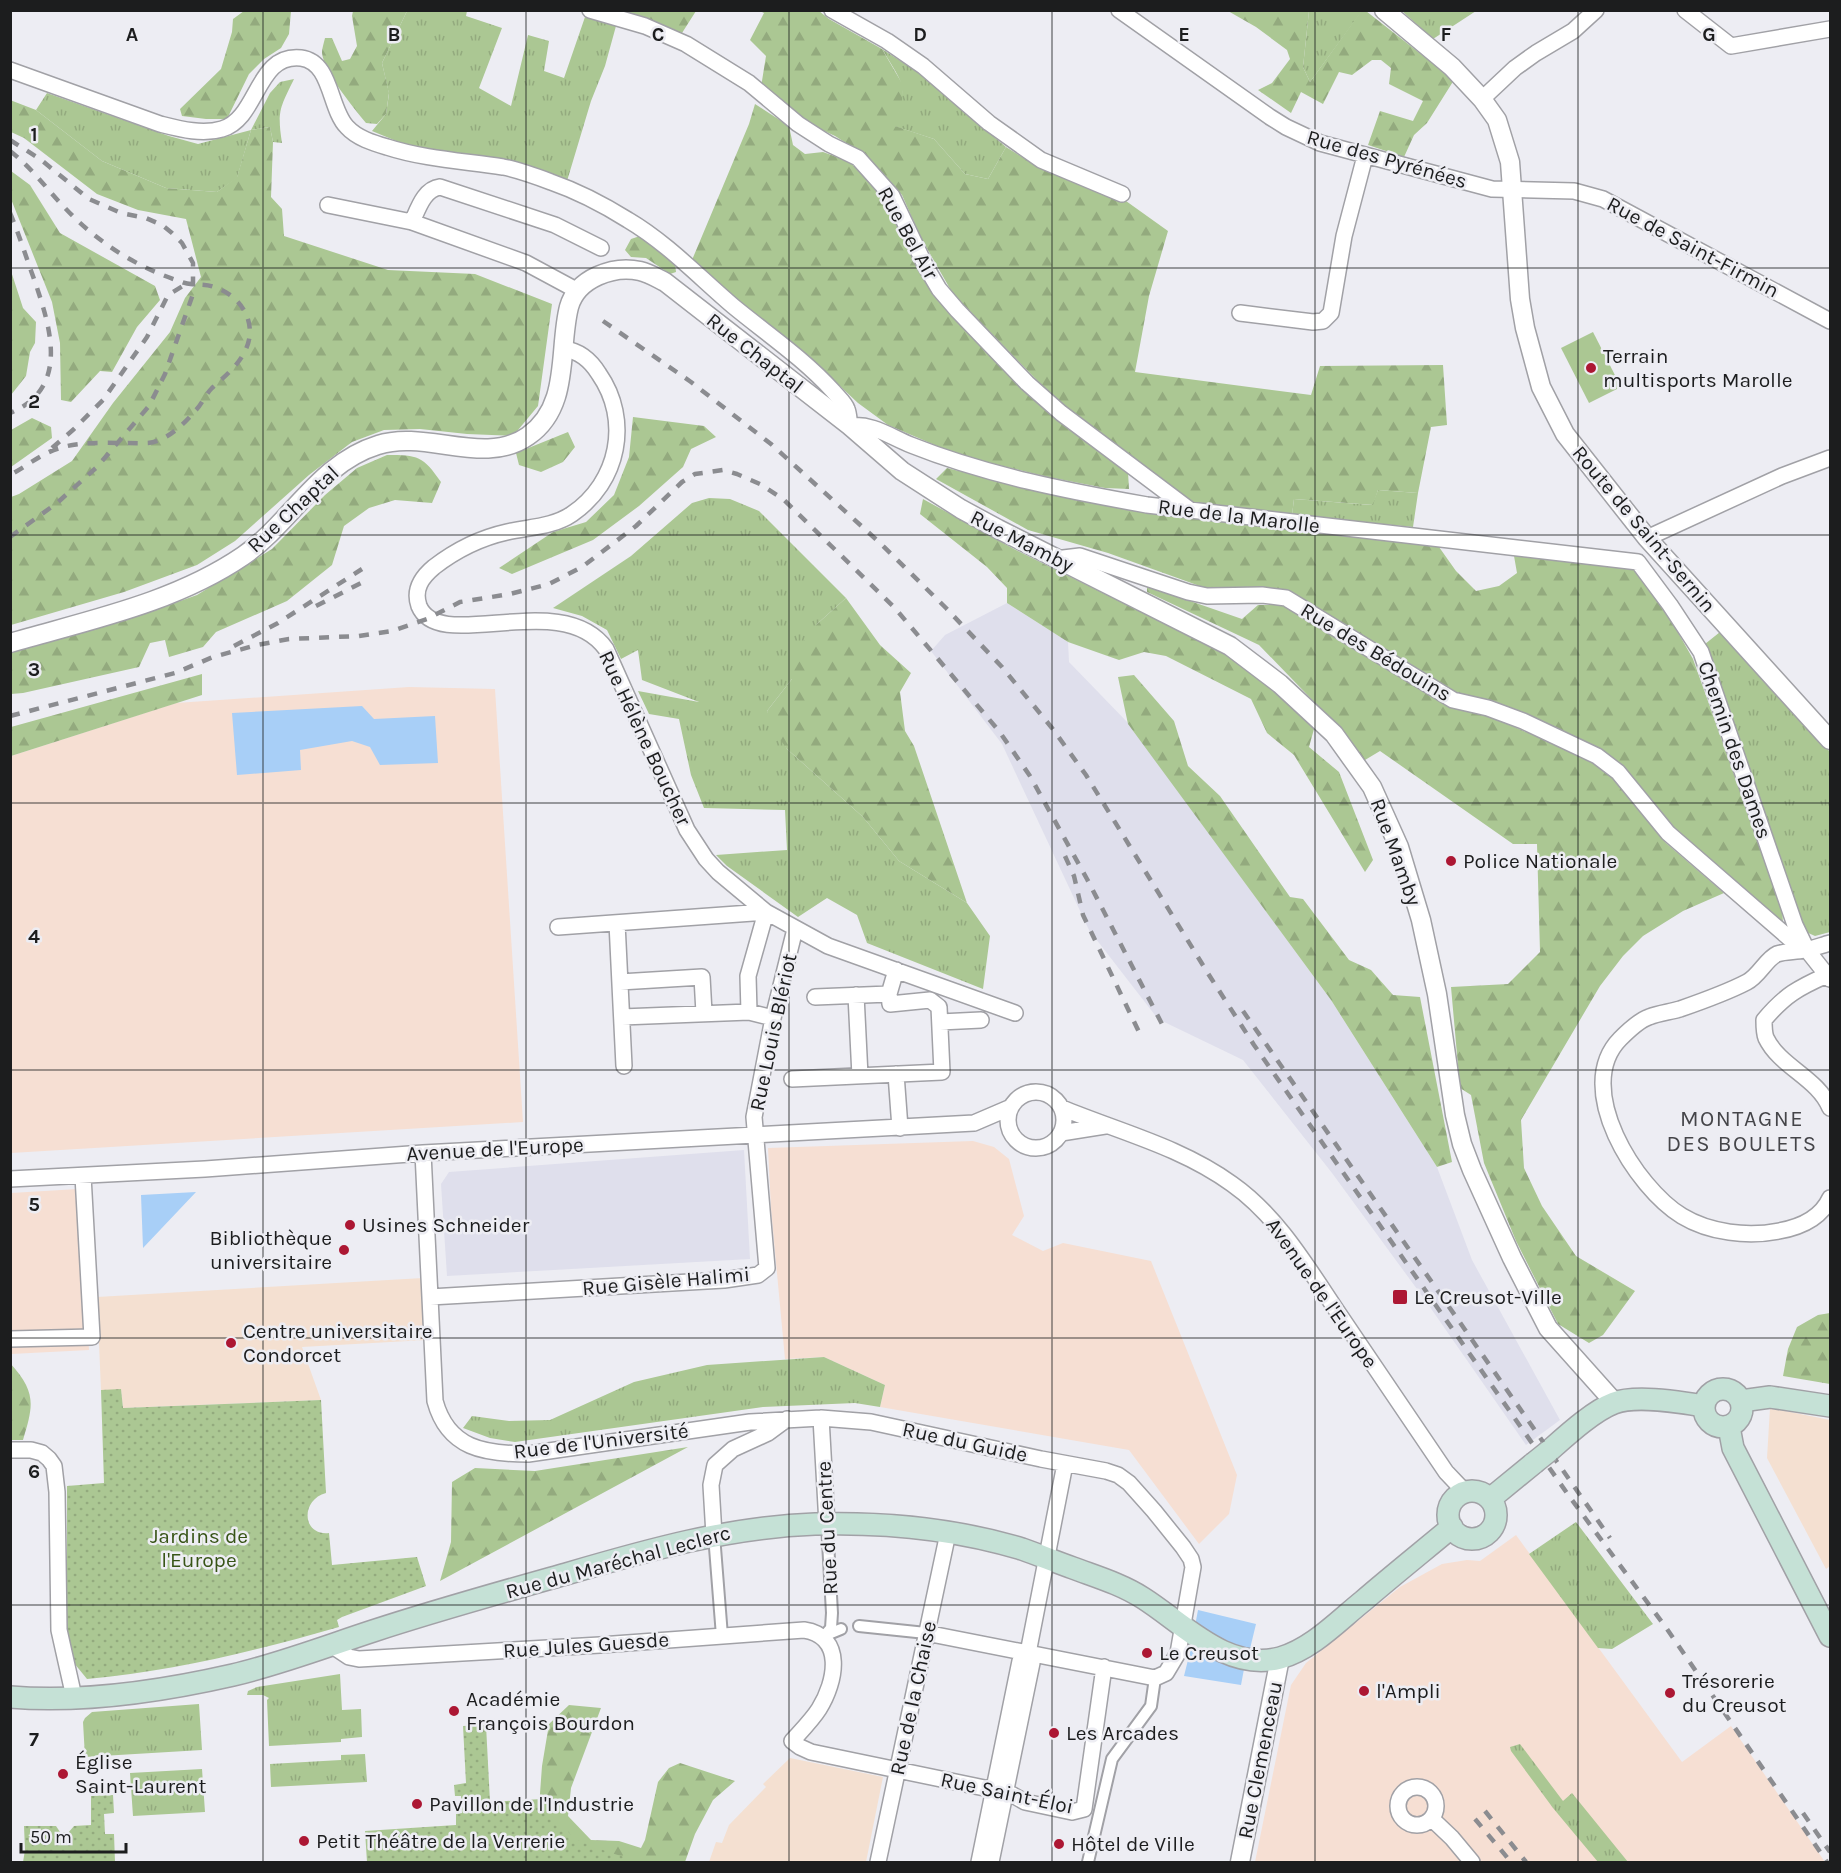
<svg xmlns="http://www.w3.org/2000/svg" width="1841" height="1873" font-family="Karla,sans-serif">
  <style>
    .built { fill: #dfdfec }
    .industrial { fill: #f6dfd3 }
    .education { fill: #f4e0d1 }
    .grass { fill: url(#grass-tufts) }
    .forest { fill: url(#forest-firs) }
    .park { fill: url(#park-dots) }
    .garden { fill: #abc793 }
    .water { fill: #a8cff7 }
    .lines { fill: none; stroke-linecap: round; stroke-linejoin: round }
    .pedestrian-casing { stroke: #a1a1a6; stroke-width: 14 }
    .minor-casing { stroke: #a1a1a6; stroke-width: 18 }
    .tertiary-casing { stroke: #a1a1a6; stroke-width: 21 }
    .secondary-casing { stroke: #a1a1a6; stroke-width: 24 }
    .pedestrian { stroke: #fff; stroke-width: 10 }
    .minor { stroke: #fff; stroke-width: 15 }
    .tertiary { stroke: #fff; stroke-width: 18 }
    .secondary { stroke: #c5e1d6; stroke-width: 21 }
    .rail { stroke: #8b8c90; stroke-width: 4.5; stroke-dasharray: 10 10; stroke-linecap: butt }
    .secondary-bridge-casing { stroke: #a1a1a6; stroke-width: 24; stroke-linecap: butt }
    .secondary-bridge { stroke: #c5e1d6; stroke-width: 21 }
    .grid { fill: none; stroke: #1c1d1e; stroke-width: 1.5; stroke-opacity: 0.55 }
    .poi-dot { fill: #ac1733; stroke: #ededf3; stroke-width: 2 }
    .labels { text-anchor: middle; stroke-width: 5; stroke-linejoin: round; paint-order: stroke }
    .street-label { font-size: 21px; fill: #1c1d1e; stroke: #ededf3 }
    .poi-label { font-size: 21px; fill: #1c1d1e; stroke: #ededf3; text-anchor: start }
    .park-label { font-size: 21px; fill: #375416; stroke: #ededf3 }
    .neighbourhood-label { font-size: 22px; letter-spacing: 1.5px; fill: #454549; stroke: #ededf3 }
    .grid-label { font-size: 20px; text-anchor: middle; font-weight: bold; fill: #1c1d1e; stroke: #ededf3; stroke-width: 5; stroke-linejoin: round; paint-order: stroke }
  </style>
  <defs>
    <pattern id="grass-tufts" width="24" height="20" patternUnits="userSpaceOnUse" patternTransform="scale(1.5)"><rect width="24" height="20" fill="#abc793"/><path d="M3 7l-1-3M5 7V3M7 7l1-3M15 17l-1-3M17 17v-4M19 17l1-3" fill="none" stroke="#93aa7e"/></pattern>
    <pattern id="forest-firs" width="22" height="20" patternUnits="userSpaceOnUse" patternTransform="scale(1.5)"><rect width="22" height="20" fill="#abc793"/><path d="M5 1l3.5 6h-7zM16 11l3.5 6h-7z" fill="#93aa7e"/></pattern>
    <pattern id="park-dots" width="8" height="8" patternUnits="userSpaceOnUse" patternTransform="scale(1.5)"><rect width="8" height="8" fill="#abc793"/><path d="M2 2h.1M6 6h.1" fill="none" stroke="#93aa7e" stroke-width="1.8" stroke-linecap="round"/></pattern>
  </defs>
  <rect width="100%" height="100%" fill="#ededf3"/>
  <path class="built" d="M1007 603 1068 642 1069 662 1129 724 1331 1000 1437 1167 1472 1260 1560 1420 1526 1445 1425 1300 1332 1173 1243 1060 1158 1019 1089 930 1002 744 931 651 945 635Z
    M744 1150 750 1259 447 1276 441 1184 449 1172Z"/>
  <path class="industrial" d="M409 687 495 689 523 1122 11 1153V756L176 703Z
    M973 1141 994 1147 1009 1159 1024 1216 1012 1235 1043 1251 1063 1243 1151 1261 1237 1475 1229 1514 1199 1544 1129 1450 880 1407 885 1385 824 1357 785 1359 771 1209 768 1148Z
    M78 1189 89 1350 11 1354V1193Z
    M1516 1535 1682 1762 1731 1726 1825 1862H1255L1291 1685 1306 1663 1400 1587 1442 1564 1467 1560 1480 1561Z"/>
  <path class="education" d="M423 1278 426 1340 302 1347 321 1400 123 1408 121 1390H101L97 1297Z
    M1770 1408 1830 1420V1566L1826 1569 1767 1458Z
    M790 1758 883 1777 866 1862H709L716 1842 722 1843 729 1825 766 1787 763 1784Z"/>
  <path class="grass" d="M407 11H467L466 16 502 28 479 88 511 106 528 35 549 41 544 71 564 78 585 17 616 26 605 66 591 101 567 181 418 150 372 131 386 114 389 94 382 63Z
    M1309 11H1362L1310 82 1303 67Z
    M1402 11H1476L1433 39Z
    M882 49 916 71 1006 147 988 179 965 174 934 139 894 126C908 83 904 86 882 49Z
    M294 79C280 108 277 111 282 143L273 142 270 127 251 130 237 178 217 192 166 188 102 161 36 110 47 93 169 136 198 144 251 130 270 93 280 82Z
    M1378 490 1418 493 1413 527 1292 515 1294 499 1372 505Z
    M709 498 730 499 759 511 846 598 817 624 792 679 767 711 787 749 863 817 899 861 967 903 990 936 983 989 867 943 857 915 827 898 798 917 727 866 716 855 787 850 785 810 704 808 691 775 679 719 649 714 638 691 699 702 642 680 638 650 621 659 607 630 582 616 553 608 631 556 692 503Z
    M1720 632 1830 752V932L1815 936 1806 932 1705 644Z
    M824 1357 885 1385 880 1407 855 1403 763 1407 515 1442 490 1438 463 1428 472 1416 509 1421 550 1420 634 1382 707 1365Z
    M1576 1522 1653 1624 1612 1649 1598 1648 1529 1554Z
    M340 1674 342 1710 361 1709 362 1737 341 1739V1742L269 1746 267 1700 269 1698 263 1695H247L248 1691 257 1687Z
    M199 1704 202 1750 85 1757 83 1722 85 1718 92 1712Z
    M1520 1744 1563 1801 1572 1793 1628 1862H1598L1553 1808 1511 1751 1510 1747Z
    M365 1754 367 1782 271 1787 270 1764 341 1760V1755Z
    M202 1769 205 1812 133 1816 130 1773Z"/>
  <path class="forest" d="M1362 10 1366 11 1454 80 1427 123 1414 135 1404 157 1368 145 1380 111 1413 121 1423 101 1389 84 1391 68 1381 60H1372L1352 75 1339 72 1323 104 1301 92 1291 113 1258 90 1272 83 1290 59 1287 50 1256 27 1228 11H1309L1303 67 1310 82Z
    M244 11H291L289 34 281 48 264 59 249 74 227 119H206L182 116 180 109 221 69 232 32 233 19Z
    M353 11H407L382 63 389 93 386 114 377 124 366 123C353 107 324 72 322 53 322 49 324 42 325 38H332L342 61 350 59 357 46 352 16Z
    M612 11H696L682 33Z
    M760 11H819L829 19 882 49 903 85 902 102 895 126 934 139 965 174 988 179 1006 147 1035 165 1126 201 1168 231 1149 296 1135 372 1311 395 1320 366 1443 365 1447 425 1431 427 1418 493 1378 490 1373 505 1294 499 1292 515 1208 507 1188 500 1058 402 953 294 921 238 902 195 865 155 835 136 805 122 761 87 766 56 750 40 764 13Z
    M10 100 36 110 102 161 166 188 217 192 237 177 251 130 270 127 273 142 271 197 282 209 284 236 388 270 475 274 552 304 538 406 513 436 467 434 420 429 384 430 352 442 309 475 235 541 197 565 124 592 11 625V497L19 494 72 461 113 403 170 332 185 298 201 277 186 219 138 210 97 194 24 138 11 132Z
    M755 104 789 126 793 145 805 154 823 152 848 161 872 181 928 283 960 322 1055 418 1128 472 1129 489 1105 488 1048 477 958 455 888 425 858 403 797 346 745 308 692 260 749 124Z
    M11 171 30 185 60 233 155 286 160 300 137 327 112 372 100 371 71 402 61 400 60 343 52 302 11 199Z
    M640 236 675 263 676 272 670 274 646 258 631 257 625 250 631 239Z
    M10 268 23 308 36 322 35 343 30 352 26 376 11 395Z
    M633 417 704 426 716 437 691 449 683 467 639 506 593 540 512 574 499 568 553 532 586 522 614 495 629 457Z
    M32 418 51 427 52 438 11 467V430Z
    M568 432 575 447 563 462 541 472 519 465 516 453Z
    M387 455C418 455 423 456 441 482L432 503 395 500 369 508 344 526 332 565 287 601 216 632 203 647 169 657 165 640 150 643 139 667 23 693 11 694V653L141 615 197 595 272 549 325 495 357 468Z
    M947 468 1075 500 1142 512 1439 547 1456 571 1476 591 1499 586 1517 573 1514 556 1621 565 1637 571 1667 613 1693 659 1782 909 1783 922 1687 841 1627 775 1493 702 1454 692 1297 595 1263 589H1208L1108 553 1028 530 936 479Z
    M923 499 1014 549 1224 653 1275 688 1314 729 1309 747 1339 772 1373 860 1365 872 1294 755 1267 733 1251 699 1166 656 1144 652 1119 660 1068 642 1007 603V588L987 567 920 514Z
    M1147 586 1242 619 1258 605H1282L1454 708 1487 715 1591 760 1613 777 1666 843 1724 893 1683 911 1643 936 1623 956 1600 986 1521 1120 1524 1168 1542 1206 1576 1256 1635 1291 1603 1335 1589 1343 1558 1324 1516 1241 1484 1163 1471 1095 1460 1088 1451 987 1508 984 1540 952 1537 844H1513L1380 751 1365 760 1321 709 1259 645 1147 592Z
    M846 598 880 645 911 673 900 692 905 731 914 746 967 903 899 861 863 817 787 749 772 728 767 711 792 679 790 659 817 624Z
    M202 674V695L11 756V727Z
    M1134 675 1174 721 1188 766 1220 796 1290 897 1303 899 1349 960 1371 970 1393 995 1420 997 1452 1162 1437 1167 1331 1000 1128 724 1118 677Z
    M1830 1313V1384L1783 1376 1788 1349 1797 1327 1818 1315Z
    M10 1363C36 1392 34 1404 23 1440H11Z
    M688 1447 440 1581 451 1542 452 1482 475 1468 535 1471Z
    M569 1705 601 1708 571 1788 568 1816 591 1840 619 1841 641 1848 645 1840 658 1782 669 1768 680 1763 735 1781 713 1800 695 1834 685 1862H474L539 1807 542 1766 549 1724Z"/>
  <path class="park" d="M121 1389 123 1408 321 1400 326 1493C300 1500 302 1536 329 1533L332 1565 417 1557 426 1586 342 1617 337 1620 339 1627C255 1651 175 1671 87 1679L74 1663 67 1638V1486L104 1483 101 1390Z
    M486 1725 490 1802 542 1799 543 1805 575 1839 608 1852 641 1862H367L365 1831 456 1825V1814L462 1813 461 1796H455L454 1785 466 1783 463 1726Z
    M113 1795 114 1813 104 1814 105 1834H114L115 1862H23L25 1850 24 1826H56L60 1832 68 1833 74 1826 91 1825V1796Z"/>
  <path class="garden" d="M1593 332 1621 387 1589 403 1561 348Z"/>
  <path class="water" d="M362 706 374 719 435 716 438 763 380 765 370 747 352 741 300 750 301 770 237 775 232 713Z
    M196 1192 143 1248 141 1195Z
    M1198 1610 1256 1624 1249 1653 1195 1626Z
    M1191 1648 1244 1669 1241 1685 1184 1676Z"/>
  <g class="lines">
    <g class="pedestrian-casing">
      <path id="pedestrian" d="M714 1535 722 1636
        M859 1626 926 1633
        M824 1636 831 1628 832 1613 827 1524
        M824 1636 841 1629
        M1088 1862 1112 1759 1151 1706 1155 1678"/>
    </g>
    <g class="minor-casing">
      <path id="minor" d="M590 10 645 26 686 44 749 83 798 124 829 144 858 158 892 196 926 267 939 289 957 310 1027 383 1061 413 1190 510
        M832 10 887 41 923 66 989 123 1041 160 1122 194
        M1119 10 1270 117 1286 127 1320 143 1492 189 1574 191 1603 199 1830 321
        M1685 10 1731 46 1830 29
        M10 70 160 124C180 129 202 135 222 129 259 118 256 53 301 58 332 62 329 109 347 127 357 138 373 143 387 147 424 159 464 161 503 167 519 170 535 176 551 182 577 191 604 205 628 220 667 243 699 277 733 306 767 334 803 358 833 391 837 396 845 403 847 409 849 414 849 421 850 426 872 423 891 437 911 445 986 475 1068 491 1147 505L1638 562 1670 605 1701 652 1795 925 1807 950 1830 979
        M1482 99 1515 68 1536 53 1573 31 1596 10
        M328 205 412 222 526 263 578 291
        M412 222C418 209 424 189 440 187L555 225 601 248
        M1240 313 1313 322 1323 321 1331 313 1344 236 1365 156
        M564 349C580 351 591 361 599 374 631 420 619 482 572 514 553 527 529 527 507 532 480 538 456 550 434 567 422 577 413 589 419 606 439 655 562 587 606 649L687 830 706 859 718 872 766 912 828 946 1015 1013
        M1647 538 1782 476 1830 458
        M1055 559 1080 556 1188 592 1207 596 1262 595 1286 598 1453 700 1488 708 1523 721 1597 756 1618 772 1668 833 1789 938 1807 950
        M617 923 624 1066
        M558 927 766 912 748 976 749 1012
        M1830 943C1822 945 1813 949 1804 950 1796 952 1785 951 1777 954 1766 959 1759 976 1747 982 1726 993 1703 1001 1680 1009 1670 1012 1659 1013 1649 1017 1640 1020 1627 1032 1620 1039 1572 1088 1636 1188 1682 1216 1710 1233 1748 1237 1779 1231 1801 1227 1821 1218 1830 1198
        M1827 975C1798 988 1785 995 1764 1020 1764 1026 1764 1033 1766 1038 1780 1067 1818 1078 1830 1108
        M620 982 702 977 704 1013
        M856 995 860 1076
        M815 997 889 994 896 970
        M622 1017 749 1012 773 1018
        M940 1022 981 1020
        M896 1074 900 1128
        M792 1079 942 1072 939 1007 930 1000 890 1004 889 994
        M1008 1120a28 28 0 1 1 56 0a28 28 0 1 1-56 0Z
        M1062 1108C1120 1132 1181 1147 1232 1184 1279 1217 1309 1270 1341 1317 1376 1369 1411 1420 1446 1472L1465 1492
        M1061 1133 1105 1126
        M423 1153 435 1401C448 1449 485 1454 528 1454L750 1422 821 1418 871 1422 1041 1459 1106 1471 1118 1475 1129 1483 1154 1511 1183 1547 1191 1559 1193 1567 1178 1653 1166 1673 1155 1678 926 1633
        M10 1179 205 1169 423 1153 974 1123 1009 1108
        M430 1297 724 1280 758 1275 767 1268 754 1117 773 1018 795 929
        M10 1339 92 1337 83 1176
        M821 1418 827 1524
        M10 1450H31L42 1453 49 1459 54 1466 57 1492 59 1630 74 1697
        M714 1535 711 1485 715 1465 733 1449 768 1433 787 1419
        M331 1645 349 1657 359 1659 600 1645 804 1630C845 1636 836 1682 819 1709 812 1720 802 1730 792 1741L800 1747 811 1752 994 1790 1011 1794 1025 1802 1072 1812 1084 1809 1104 1667
        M1398 1806a19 19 0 1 1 38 0a19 19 0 1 1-38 0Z
        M1432 1819 1452 1838 1472 1862
        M878 1862 948 1533
        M979 1862 1020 1661 1028 1653
        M991 1862 1032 1663 1028 1653 1065 1464"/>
    </g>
    <g class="tertiary-casing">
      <path id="tertiary" d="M1384 10 1452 67 1482 99 1497 120 1510 162 1520 299 1525 328 1541 387 1565 434 1647 538 1830 740
        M10 643C89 620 174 603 243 556 291 523 319 463 378 445 426 429 484 467 528 436 571 406 558 350 569 307 577 278 614 265 640 271 649 273 657 278 665 282L850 426 902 471 961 509 998 529 1230 646 1280 684 1334 734 1372 787 1399 847 1421 920 1437 994 1455 1115 1462 1144 1472 1170 1512 1258 1548 1328 1615 1403
        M1240 1862 1280 1658"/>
    </g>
    <g class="secondary-casing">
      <path id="secondary" d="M1704 1408a19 19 0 1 1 38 0a19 19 0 1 1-38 0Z
        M1741 1401 1770 1397 1830 1406
        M1729 1427 1733 1448 1830 1636
        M1549 1451C1566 1436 1593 1411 1614 1403 1635 1395 1681 1402 1703 1406
        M1448 1515a24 24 0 1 1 48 0a24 24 0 1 1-48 0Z
        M1490 1499 1534 1463
        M10 1697C82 1703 163 1691 233 1675 280 1664 327 1646 373 1631 437 1610 502 1592 566 1574 648 1550 729 1527 815 1524 884 1522 956 1529 1022 1549 1039 1555 1056 1562 1073 1568 1097 1577 1121 1584 1143 1598 1184 1624 1227 1672 1280 1658 1312 1649 1338 1621 1363 1601 1392 1576 1422 1552 1452 1527"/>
    </g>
    <use href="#pedestrian" class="pedestrian"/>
    <use href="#minor" class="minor"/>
    <use href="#tertiary" class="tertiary"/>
    <use href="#secondary" class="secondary"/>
    <path class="rail" d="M10 140 40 159 89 199 121 213 146 218 162 225 172 233 182 243 193 263V294L165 374 149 406 97 467 57 503 10 537
      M10 151C31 167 46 188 64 207 78 222 92 234 109 246 130 261 157 274 182 282 192 286 204 283 214 287 241 295 259 324 245 351 238 366 224 377 212 388 205 395 202 404 196 410 184 424 167 441 148 443 123 444 83 440 60 448 42 453 27 466 10 475
      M10 213C19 234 26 257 34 279 50 326 71 388 10 413
      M603 321 691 382 771 444 879 542 946 608 1002 667 1052 728 1086 775 1209 975 1254 1045 1569 1496 1667 1629 1827 1862
      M52 448 74 429 103 400 147 337 168 295 186 284
      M316 606 369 579
      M234 646 278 623 362 569
      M10 716 175 673 213 657 257 645 289 639 359 636 392 631 427 619 460 602 510 594 549 584 582 567 636 526 682 482 695 474 723 470 737 474 760 484 783 499 894 607 999 731 1030 776 1087 879 1162 1024
      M1065 856 1074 876 1083 915 1139 1032
      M1243 1011 1610 1538
      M1485 1811 1526 1862
      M1803 1813 1830 1852
      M1475 1819 1511 1862"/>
    <g class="secondary-bridge-casing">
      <path id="secondary-bridge" d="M1534 1463 1549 1451"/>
    </g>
    <use href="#secondary-bridge" class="secondary-bridge"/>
  </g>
  <path class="grid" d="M263 10V1862M526 10V1862M789 10V1862M1052 10V1862M1315 10V1862M1578 10V1862M10 268H1830M10 535H1830M10 803H1830M10 1070H1830M10 1338H1830M10 1605H1830"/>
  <g class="poi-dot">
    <circle cx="1591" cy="368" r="6"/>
    <circle cx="1451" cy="861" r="6"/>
    <circle cx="350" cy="1225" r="6"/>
    <circle cx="344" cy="1250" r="6"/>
    <rect x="1392" y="1289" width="16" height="16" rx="3"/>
    <circle cx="231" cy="1343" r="6"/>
    <circle cx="1147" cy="1653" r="6"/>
    <circle cx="1364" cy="1691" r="6"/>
    <circle cx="1670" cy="1693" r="6"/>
    <circle cx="454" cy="1711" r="6"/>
    <circle cx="1054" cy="1733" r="6"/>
    <circle cx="63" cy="1774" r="6"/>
    <circle cx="417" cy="1804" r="6"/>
    <circle cx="304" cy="1841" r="6"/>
    <circle cx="1059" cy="1844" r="6"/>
  </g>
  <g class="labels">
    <g class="street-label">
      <text transform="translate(1387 159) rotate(16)" y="7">Rue des Pyrénées</text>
      <text transform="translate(908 233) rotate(61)" y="7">Rue Bel Air</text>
      <text transform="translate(1693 247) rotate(28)" y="7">Rue de Saint-Firmin</text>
      <text transform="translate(755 353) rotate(38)" y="7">Rue Chaptal</text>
      <text transform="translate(293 509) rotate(-43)" y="7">Rue Chaptal</text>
      <text transform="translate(1239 516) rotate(7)" y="7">Rue de la Marolle</text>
      <text transform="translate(1644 529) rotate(50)" y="7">Route de Saint-Sernin</text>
      <text transform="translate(1022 541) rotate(27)" y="7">Rue Mamby</text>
      <text transform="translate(1376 652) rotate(31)" y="7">Rue des Bédouins</text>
      <text transform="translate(645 738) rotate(65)" y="7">Rue Hélène Boucher</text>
      <text transform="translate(1735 750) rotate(71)" y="7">Chemin des Dames</text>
      <text transform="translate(1396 852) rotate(70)" y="7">Rue Mamby</text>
      <text transform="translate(773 1032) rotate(-78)" y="7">Rue Louis Blériot</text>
      <text transform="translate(495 1149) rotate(-3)" y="7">Avenue de l'Europe</text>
      <text transform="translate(666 1281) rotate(-5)" y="7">Rue Gisèle Halimi</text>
      <text transform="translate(1322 1293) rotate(55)" y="7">Avenue de l'Europe</text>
      <text transform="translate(601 1441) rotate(-7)" y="7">Rue de l'Université</text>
      <text transform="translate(965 1442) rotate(12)" y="7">Rue du Guide</text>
      <text transform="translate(827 1528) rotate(-93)" y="7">Rue du Centre</text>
      <text transform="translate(618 1562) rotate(-15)" y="7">Rue du Maréchal Leclerc</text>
      <text transform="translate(586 1645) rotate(-4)" y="7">Rue Jules Guesde</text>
      <text transform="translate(913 1698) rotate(-78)" y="7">Rue de la Chaise</text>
      <text transform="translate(1260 1760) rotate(-79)" y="7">Rue Clemenceau</text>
      <text transform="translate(1007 1793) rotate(12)" y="7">Rue Saint-Éloi</text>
    </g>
    <g class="poi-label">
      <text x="1603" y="363">Terrain<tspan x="1603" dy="24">multisports Marolle</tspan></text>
      <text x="1463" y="868">Police Nationale</text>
      <text x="362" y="1232">Usines Schneider</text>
      <text x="332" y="1245" text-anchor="end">Bibliothèque<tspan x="332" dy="24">universitaire</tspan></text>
      <text x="1414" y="1304">Le Creusot-Ville</text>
      <text x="243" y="1338">Centre universitaire<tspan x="243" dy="24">Condorcet</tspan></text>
      <text x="1159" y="1660">Le Creusot</text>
      <text x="1682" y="1688">Trésorerie<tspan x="1682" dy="24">du Creusot</tspan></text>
      <text x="1376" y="1698">l'Ampli</text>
      <text x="466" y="1706">Académie<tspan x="466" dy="24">François Bourdon</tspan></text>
      <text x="1066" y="1740">Les Arcades</text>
      <text x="75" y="1769">Église<tspan x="75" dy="24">Saint-Laurent</tspan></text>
      <text x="429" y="1811">Pavillon de l'Industrie</text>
      <text x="316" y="1848">Petit Théâtre de la Verrerie</text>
      <text x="1071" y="1851">Hôtel de Ville</text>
    </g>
    <g class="park-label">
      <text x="199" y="1543">Jardins de<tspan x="199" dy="24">l'Europe</tspan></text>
    </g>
    <g class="neighbourhood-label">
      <text x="1742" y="1126">MONTAGNE<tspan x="1742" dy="25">DES BOULETS</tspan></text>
    </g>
  </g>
  <g class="grid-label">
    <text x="132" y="41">A</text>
    <text x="394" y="41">B</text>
    <text x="658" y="41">C</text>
    <text x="920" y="41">D</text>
    <text x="1184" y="41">E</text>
    <text x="1446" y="41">F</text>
    <text x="1709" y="41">G</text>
    <text x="34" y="141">1</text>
    <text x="34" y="408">2</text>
    <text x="34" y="676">3</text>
    <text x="34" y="943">4</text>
    <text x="34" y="1211">5</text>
    <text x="34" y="1478">6</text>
    <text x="34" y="1746">7</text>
  </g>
  <rect width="1841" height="1873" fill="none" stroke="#1c1d1e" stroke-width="24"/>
  <path d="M21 1843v9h105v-9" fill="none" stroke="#1c1d1e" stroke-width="3"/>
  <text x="30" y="1843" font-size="18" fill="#1c1d1e" stroke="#ededf3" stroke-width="4.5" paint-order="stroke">50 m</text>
</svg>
